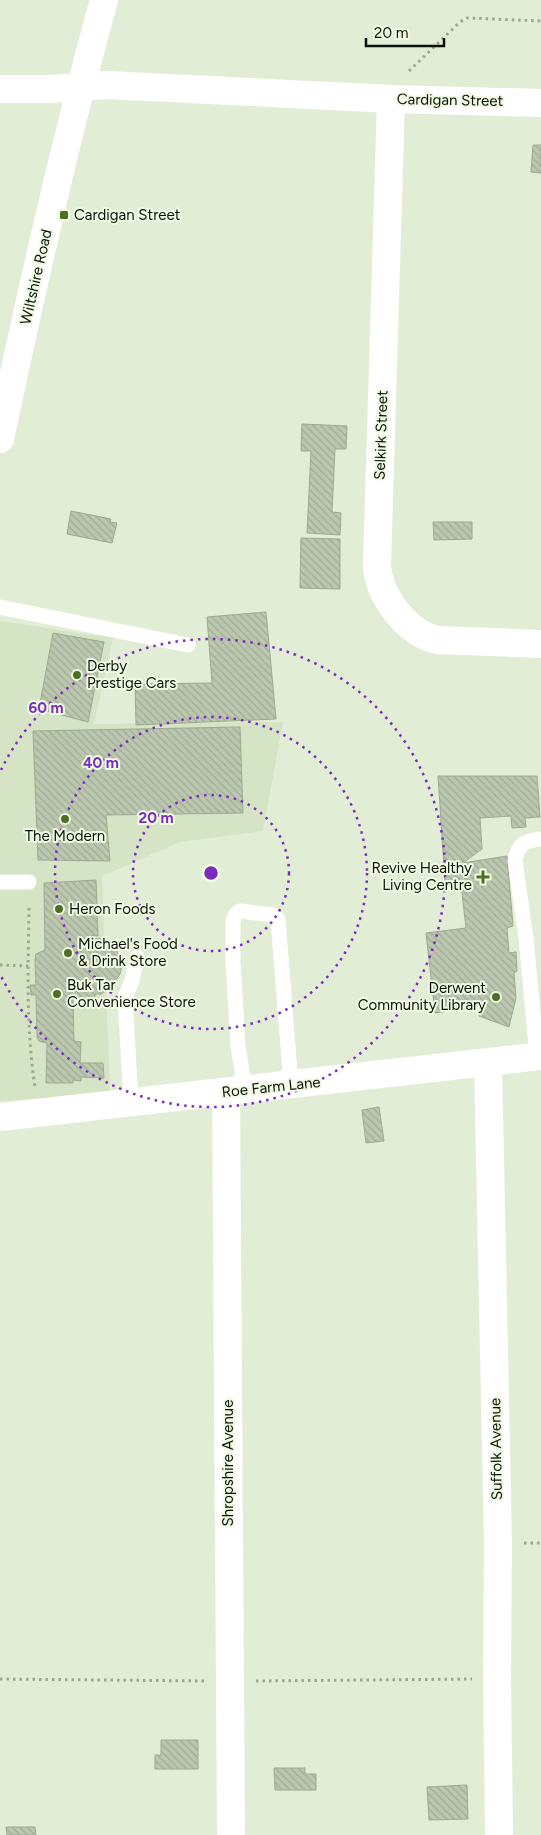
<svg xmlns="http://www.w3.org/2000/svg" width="541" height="1835" font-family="Figtree,sans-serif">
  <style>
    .built { fill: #d4e4c4 }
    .building { fill: url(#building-back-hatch); stroke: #9da991 }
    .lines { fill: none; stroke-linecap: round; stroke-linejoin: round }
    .path { stroke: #9ca692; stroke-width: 3; stroke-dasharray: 2.5 4; stroke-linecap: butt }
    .lane { stroke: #fff; stroke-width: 15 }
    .street { stroke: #fff; stroke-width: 28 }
    .secondary { stroke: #fff; stroke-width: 28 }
    .ring { fill: none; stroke: #7b2cbf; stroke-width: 2.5; stroke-dasharray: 2.5 5 }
    .poi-dot { fill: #4e6e24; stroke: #eefbe2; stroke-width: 2 }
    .labels { text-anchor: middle; stroke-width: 4; stroke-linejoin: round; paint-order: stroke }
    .street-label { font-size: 15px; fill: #0c1008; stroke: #eefbe2 }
    .poi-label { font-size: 15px; fill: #0c1008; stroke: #eefbe2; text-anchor: start }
    .centre { fill: #7b2cbf; stroke: #eefbe2; stroke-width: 2.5 }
    .ring-label { font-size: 15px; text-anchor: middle; font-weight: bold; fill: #7b2cbf; stroke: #eefbe2; stroke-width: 4; stroke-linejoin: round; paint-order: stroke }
  </style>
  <defs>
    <pattern id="building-back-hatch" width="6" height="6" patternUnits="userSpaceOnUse" patternTransform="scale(1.25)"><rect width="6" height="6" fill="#bbc8af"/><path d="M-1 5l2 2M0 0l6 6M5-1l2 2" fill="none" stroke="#a0ab95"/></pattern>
  </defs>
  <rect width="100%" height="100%" fill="#e1eed5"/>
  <path class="built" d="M0 621 113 638 94 724 283 722 263 831 180 842 102 876 110 1094 0 1101Z"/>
  <path class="building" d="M533 145H541V173L531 172Z
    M302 424 347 426 346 449H335L332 512 341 513 340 535 307 533 311 451H301Z
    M71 511 111 519 110 522 117 523 112 543 67 534Z
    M433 522H472V539L434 540Z
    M301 538 340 539V589L300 588Z
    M266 612 276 719 136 725 135 684 212 683 207 617Z
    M53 633 104 642 88 722 39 709Z
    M240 727 243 813 106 815 110 861 38 860 33 731Z
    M438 776H537L540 817 525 818 526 827 512 828 511 816 480 818 482 849 463 863 507 856 513 926 507 928 509 953 516 952 517 971 514 973 516 998 509 1027 479 1016 481 1006 435 1013 426 933 466 928 461 884 445 882Z
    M96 880 98 936 92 935V938L102 939 116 949 122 966 120 974 112 987 101 994H95V999L73 998 74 1041 81 1042 80 1063H103L104 1078 81 1077V1081L73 1080V1083H46L47 1043 39 1041 37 1037 36 995H31L30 985H36L35 960 36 954 45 950 44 883Z
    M379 1107 384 1141 366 1143 362 1110Z
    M161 1740H198V1769H155V1755H161Z
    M274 1768H305V1774H316V1790H275Z
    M467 1785 468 1819 429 1820 427 1787Z
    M6 1827H35L36 1835H7Z"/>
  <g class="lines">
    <path class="path" d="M409 71 460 22 467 18 541 21
      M29 908C28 968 26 1028 35 1087
      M0 965 28 966
      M524 1543H541
      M0 1679 204 1681
      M256 1681 472 1679"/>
    <path class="lane" d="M0 607 188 645
      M0 882H29
      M537 1057 526 938 515 861C518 844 524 841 541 839
      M245 1090 238 1046 233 962V920L236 914 240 911 273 915 278 919 291 1085
      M131 1102 125 997 132 981 137 957"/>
    <path class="street" d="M0 89H52L107 85 391 99 541 103
      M391 99 377 565C378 595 407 634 438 640L541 644
      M488 1063 498 1544 497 1678 499 1835
      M226 1092 231 1835
      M0 1117 541 1056"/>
    <path class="secondary" d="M0 439C31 292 64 145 104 0"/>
  </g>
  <g class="ring">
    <circle cx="211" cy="873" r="78"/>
    <circle cx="211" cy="873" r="156"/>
    <path d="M1 770A234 234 0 1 1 1 976"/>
  </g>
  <g class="poi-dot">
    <rect x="59" y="210" width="10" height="10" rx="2.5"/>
    <circle cx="77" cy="675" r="5"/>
    <circle cx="65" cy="819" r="5"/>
    <path d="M480.5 869.5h5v5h5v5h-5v5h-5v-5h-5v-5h5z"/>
    <circle cx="59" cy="909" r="5"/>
    <circle cx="68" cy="953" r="5"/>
    <circle cx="57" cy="994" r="5"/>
    <circle cx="496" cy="997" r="5"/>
  </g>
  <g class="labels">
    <g class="street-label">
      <text transform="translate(450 100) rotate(1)" y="5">Cardigan Street</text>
      <text transform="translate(36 277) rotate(-77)" y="5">Wiltshire Road</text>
      <text transform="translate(381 435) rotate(-88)" y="5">Selkirk Street</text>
      <text transform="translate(271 1087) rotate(-6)" y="5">Roe Farm Lane</text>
      <text transform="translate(496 1449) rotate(-91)" y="5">Suffolk Avenue</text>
      <text transform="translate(228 1463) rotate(-90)" y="5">Shropshire Avenue</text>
    </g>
    <g class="poi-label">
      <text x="74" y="220">Cardigan Street</text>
      <text x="87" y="671">Derby<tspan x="87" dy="17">Prestige Cars</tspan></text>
      <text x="65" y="841" text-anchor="middle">The Modern</text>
      <text x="472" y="873" text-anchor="end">Revive Healthy<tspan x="472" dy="17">Living Centre</tspan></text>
      <text x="69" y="914">Heron Foods</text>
      <text x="78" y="949">Michael's Food<tspan x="78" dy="17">&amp; Drink Store</tspan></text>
      <text x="67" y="990">Buk Tar<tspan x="67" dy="17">Convenience Store</tspan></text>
      <text x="486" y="993" text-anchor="end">Derwent<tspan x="486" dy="17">Community Library</tspan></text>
    </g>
  </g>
  <circle cx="211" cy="873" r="8" class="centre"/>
  <g class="ring-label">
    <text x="46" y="713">60 m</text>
    <text x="101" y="768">40 m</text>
    <text x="156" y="823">20 m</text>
  </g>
  <path d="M366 38v8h78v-8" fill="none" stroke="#0c1008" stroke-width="2.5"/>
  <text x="374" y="38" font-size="15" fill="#0c1008" stroke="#eefbe2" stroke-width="4" paint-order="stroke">20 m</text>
</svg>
